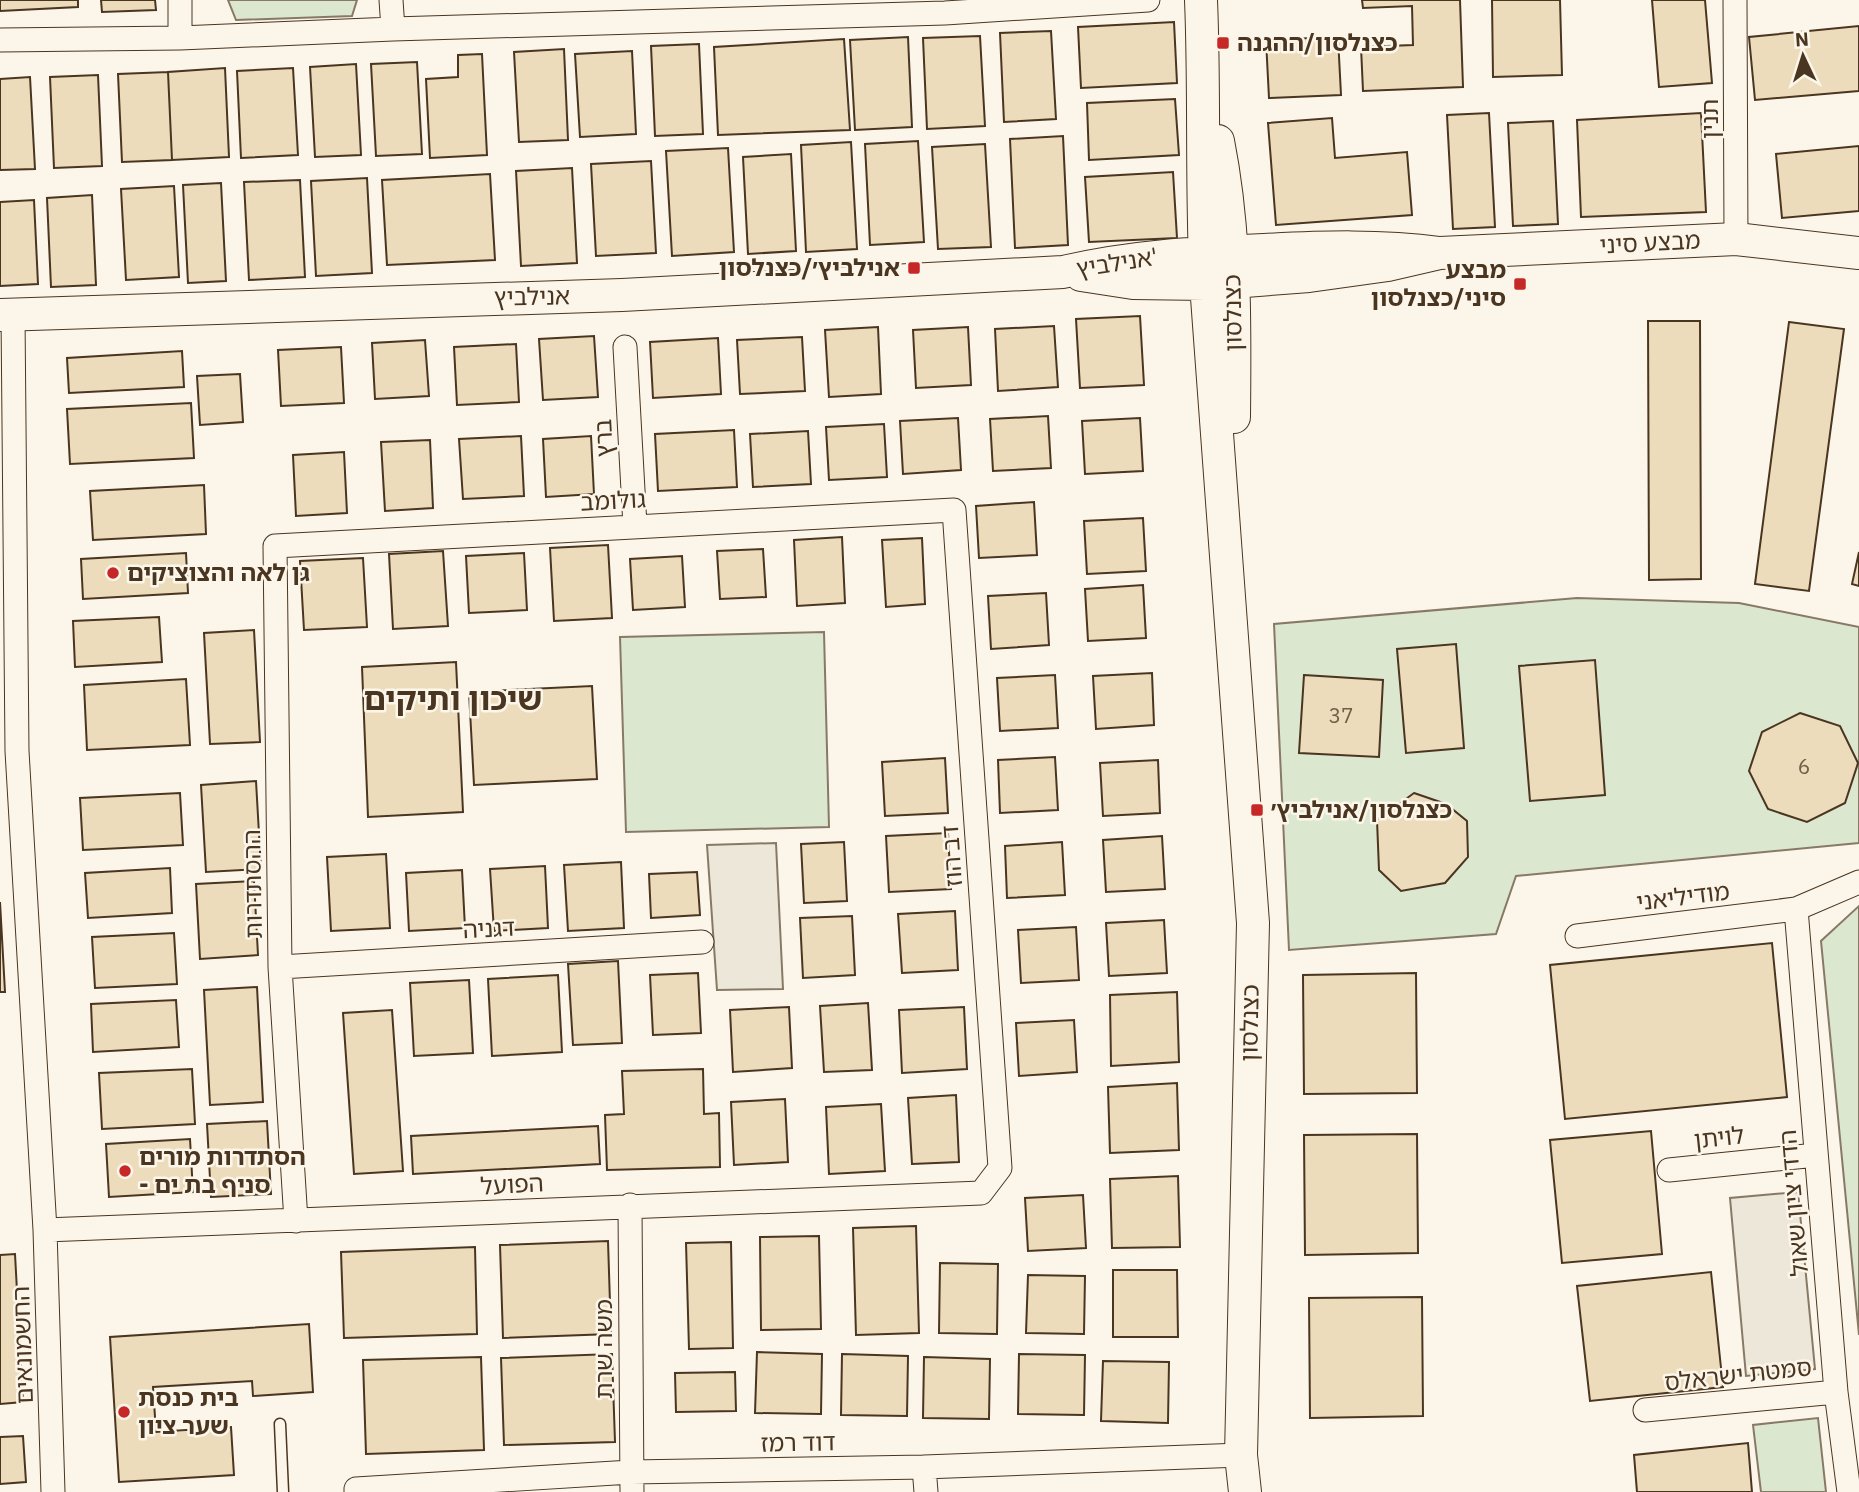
<svg xmlns="http://www.w3.org/2000/svg" width="1859" height="1492" font-family="'IBM Plex Sans','Noto Sans Hebrew',sans-serif">
  <style>
    .green { fill: #dce7d0; stroke: #887966; stroke-width: 2 }
    .parking { fill: #ede7d9; stroke: #887966; stroke-width: 2 }
    .building { fill: #ecdcbc; stroke: #4a3520; stroke-width: 2 }
    .lines { fill: none; stroke-linecap: round; stroke-linejoin: round }
    .lane-casing { stroke: #4a3520; stroke-width: 13 }
    .street-casing { stroke: #4a3520; stroke-width: 25 }
    .secondary-casing { stroke: #4a3520; stroke-width: 34 }
    .lane { stroke: #fbf6e9; stroke-width: 10 }
    .street { stroke: #fbf6e9; stroke-width: 23 }
    .secondary { stroke: #fbf6e9; stroke-width: 32 }
    .poi-dot { fill: #c62828; stroke: #fbf6e9; stroke-width: 2.5 }
    .labels { text-anchor: middle; stroke-width: 5; stroke-linejoin: round; paint-order: stroke }
    .number-label { font-size: 21px; fill: #725f47 }
    .poi-label { font-size: 24px; font-weight: bold; fill: #4a3520; stroke: #fbf6e9; text-anchor: start }
    .street-label { font-size: 24px; fill: #4a3520; stroke: #fbf6e9 }
    .district-label { font-size: 32px; font-weight: bold; fill: #4a3520; stroke: #fbf6e9 }
  </style>
  <rect width="100%" height="100%" fill="#fbf6e9"/>
  <path class="green" d="M228 0H357L352 16 236 20Z
    M1577 598 1739 603 1859 627V843L1516 876 1496 934 1289 950 1274 624Z
    M824 632 829 827 626 832 620 637Z
    M1859 906V1335L1821 941Z
    M1818 1418 1826 1492H1761L1753 1425Z"/>
  <path class="parking" d="M776 843 783 989 717 990 707 845Z
    M1798 1192 1815 1369 1746 1376 1730 1198Z"/>
  <path class="building" d="M0 0H78V7L0 11Z
    M101 0H155L156 10 102 12Z
    M1362 0H1460L1463 87 1363 91 1361 47 1413 45 1412 6 1363 8Z
    M1492 0H1560L1562 75 1493 77Z
    M1652 0H1705L1712 83 1659 87Z
    M1174 22 1177 83 1081 88 1078 27Z
    M1859 26V91L1755 100 1749 37Z
    M1051 31 1056 119 1004 122 1000 33Z
    M980 36 985 126 927 129 923 38Z
    M908 37 912 127 855 130 850 40Z
    M1338 37 1341 95 1269 98 1266 40Z
    M844 39 850 130 718 135 714 47Z
    M699 44 703 134 655 136 651 46Z
    M564 49 568 140 519 142 514 52Z
    M632 51 636 134 580 137 575 54Z
    M482 54 487 155 430 158 426 79 458 77V55Z
    M417 62 422 154 376 156 371 64Z
    M356 64 361 155 315 157 310 67Z
    M225 68 229 157 172 160 168 72Z
    M293 68 298 155 241 158 237 71Z
    M168 72 172 160 122 162 118 74Z
    M98 75 102 166 54 168 50 77Z
    M30 77 35 169 0 170V79Z
    M1175 99 1179 155 1089 160 1087 103Z
    M1489 113 1495 227 1453 229 1447 115Z
    M1701 113 1706 212 1581 217 1577 120Z
    M1332 118 1335 158 1407 152 1412 215 1276 225 1268 123Z
    M1553 121 1558 224 1513 226 1508 123Z
    M1063 136 1068 245 1015 248 1010 139Z
    M918 141 924 242 870 245 865 144Z
    M851 142 857 249 806 252 801 145Z
    M985 144 991 247 938 249 932 147Z
    M1859 146V211L1782 218 1776 154Z
    M728 148 734 252 672 256 666 151Z
    M791 154 796 251 748 254 743 157Z
    M651 161 656 253 596 256 591 164Z
    M572 168 577 263 521 266 516 171Z
    M1173 172 1177 238 1089 242 1085 177Z
    M490 174 495 260 387 265 382 180Z
    M367 178 372 273 316 276 311 181Z
    M300 180 305 277 249 280 244 182Z
    M221 183 226 281 188 283 183 185Z
    M174 186 179 277 126 280 121 189Z
    M92 195 96 285 51 287 47 198Z
    M34 200 38 284 0 286V202Z
    M1140 316 1144 385 1080 388 1076 319Z
    M1648 321H1700L1701 579 1649 580Z
    M1789 322 1844 329 1809 591 1755 584Z
    M1054 326 1058 387 998 391 995 329Z
    M878 327 881 394 829 397 825 330Z
    M968 327 971 385 916 388 913 330Z
    M594 336 598 397 543 400 539 339Z
    M802 337 805 391 740 394 737 340Z
    M718 338 721 394 653 398 650 342Z
    M425 340 429 396 375 399 372 343Z
    M516 344 519 402 457 405 454 347Z
    M341 347 344 403 281 406 278 350Z
    M182 351 184 387 69 393 67 358Z
    M240 374 243 422 200 425 197 376Z
    M191 403 194 458 70 464 67 409Z
    M1048 416 1051 468 993 471 990 419Z
    M958 418 961 470 903 474 900 421Z
    M1140 418 1143 471 1085 474 1082 421Z
    M884 424 887 477 829 480 826 427Z
    M734 430 737 487 658 491 655 434Z
    M808 431 811 484 753 487 750 434Z
    M521 436 524 496 463 499 459 439Z
    M591 436 594 494 546 497 543 439Z
    M430 440 433 508 385 511 381 442Z
    M344 452 347 513 296 516 293 455Z
    M204 485 206 534 93 540 90 491Z
    M1034 502 1037 555 979 558 976 506Z
    M1143 518 1146 571 1087 574 1084 521Z
    M842 537 845 603 797 606 794 540Z
    M922 538 925 604 886 607 882 540Z
    M608 545 612 618 554 621 550 548Z
    M763 549 766 597 720 599 717 551Z
    M443 551 448 626 393 629 389 554Z
    M1859 552V586L1852 584Z
    M186 553 188 593 83 599 81 559Z
    M524 553 527 610 469 613 466 556Z
    M682 556 685 607 633 610 630 559Z
    M363 558 367 627 304 630 300 561Z
    M1143 585 1146 638 1088 641 1085 589Z
    M1046 593 1049 645 991 649 988 596Z
    M159 617 162 662 75 667 73 621Z
    M254 630 260 742 210 744 204 633Z
    M1456 644 1464 748 1406 753 1397 649Z
    M1595 660 1605 795 1530 801 1519 666Z
    M456 662 463 812 368 817 362 667Z
    M1152 673 1154 725 1096 729 1093 676Z
    M1055 675 1058 728 1000 731 997 678Z
    M1304 675 1383 680 1379 757 1299 753Z
    M186 679 190 745 87 750 84 685Z
    M592 686 597 779 474 785 469 692Z
    M1800 713 1840 726 1858 763 1845 803 1807 822 1768 809 1749 771 1762 732Z
    M1055 757 1058 810 1000 813 998 760Z
    M945 758 948 813 885 816 882 762Z
    M1158 760 1160 813 1103 816 1100 763Z
    M256 781 261 869 206 872 201 785Z
    M180 793 183 845 83 850 80 798Z
    M1414 793 1446 804 1467 821 1468 857 1445 883 1401 891 1379 870 1377 820Z
    M948 833 951 889 889 892 886 836Z
    M1162 836 1165 889 1106 892 1103 840Z
    M844 842 847 901 804 903 801 844Z
    M1062 842 1065 895 1007 898 1005 846Z
    M386 854 390 928 331 931 327 857Z
    M621 862 624 928 568 931 564 865Z
    M545 866 548 928 494 931 490 869Z
    M170 868 172 913 88 918 85 873Z
    M462 870 465 928 409 931 406 873Z
    M697 872 700 915 651 918 649 874Z
    M254 881 258 955 200 959 196 884Z
    M0 902 5 992H0Z
    M955 911 958 970 902 973 898 914Z
    M852 916 855 975 803 978 800 918Z
    M1164 920 1167 973 1109 976 1106 923Z
    M1076 927 1079 980 1021 983 1018 930Z
    M174 933 177 984 95 988 92 937Z
    M1772 943 1787 1097 1565 1119 1550 965Z
    M618 961 622 1043 573 1045 568 964Z
    M698 973 701 1033 653 1035 650 975Z
    M1416 973 1417 1093 1304 1094 1303 975Z
    M558 975 562 1052 492 1056 488 979Z
    M469 980 473 1053 414 1056 410 983Z
    M257 987 263 1102 210 1105 204 990Z
    M1177 992 1179 1062 1111 1066 1110 995Z
    M176 1000 179 1047 93 1052 91 1004Z
    M868 1003 872 1070 824 1072 820 1006Z
    M789 1007 792 1068 733 1072 730 1010Z
    M964 1007 967 1069 902 1073 899 1010Z
    M392 1010 403 1171 354 1174 343 1013Z
    M1074 1020 1077 1072 1019 1076 1016 1023Z
    M192 1069 195 1124 102 1129 99 1073Z
    M703 1069 704 1114 719 1113 720 1167 607 1170 605 1115 624 1114 622 1071Z
    M1177 1083 1179 1150 1110 1153 1108 1087Z
    M956 1095 959 1162 912 1164 908 1098Z
    M785 1099 788 1162 734 1165 731 1102Z
    M881 1104 885 1171 829 1174 826 1107Z
    M267 1121 271 1194 211 1197 207 1124Z
    M598 1126 600 1164 413 1174 411 1136Z
    M1651 1131 1662 1254 1562 1263 1550 1140Z
    M1417 1134 1418 1253 1305 1255 1304 1135Z
    M190 1139 193 1192 109 1197 106 1144Z
    M1178 1176 1180 1247 1112 1248 1110 1179Z
    M1083 1195 1086 1248 1028 1251 1025 1198Z
    M916 1226 919 1333 856 1335 853 1228Z
    M819 1236 821 1329 761 1330 760 1237Z
    M608 1241 611 1334 503 1338 500 1245Z
    M731 1242 733 1348 689 1349 686 1243Z
    M475 1247 477 1334 344 1338 341 1252Z
    M15 1254 23 1402 0 1404V1255Z
    M940 1263 998 1264 997 1334 939 1333Z
    M1113 1270H1177L1178 1337H1113Z
    M1711 1272 1723 1387 1590 1401 1577 1286Z
    M1028 1275 1085 1276 1084 1334 1026 1333Z
    M1422 1297 1423 1416 1310 1418 1309 1298Z
    M309 1324 313 1392 253 1396 252 1381 153 1387 156 1432 231 1427 234 1475 119 1482 110 1337Z
    M757 1352 822 1354 821 1414 755 1413Z
    M612 1354 615 1442 504 1445 501 1358Z
    M842 1354 908 1356 907 1416 841 1415Z
    M1019 1354 1085 1355 1084 1415 1018 1414Z
    M481 1357 484 1450 366 1454 363 1360Z
    M924 1357 990 1359 989 1419 923 1418Z
    M1103 1361 1169 1362 1168 1423 1101 1421Z
    M735 1372 736 1411 676 1412 675 1373Z
    M23 1436 26 1482 0 1484V1437Z
    M1748 1443 1752 1492H1637L1634 1455Z"/>
  <g class="lines">
    <g class="lane-casing">
      <path id="lane" d="M280 1424 283 1492"/>
    </g>
    <g class="street-casing">
      <path id="street" d="M391 0 393 29
        M1735 0 1736 239
        M180 38V0
        M0 40 180 38 393 29 945 13 1148 0
        M13 315 17 751 45 1230 53 1492
        M625 347 635 526
        M1796 909 1836 1392 1849 1492
        M1577 936 1796 909 1859 882
        M280 967 702 942
        M1669 1170 1816 1155
        M630 1205 632 1492
        M45 1230C357 1219 669 1204 981 1193L1000 1168 954 510 275 546 280 967 296 1221
        M1645 1410 1836 1392
        M924 1467 926 1492
        M356 1492V1489L631 1472 924 1467 1241 1455"/>
    </g>
    <g class="secondary-casing">
      <path id="secondary" d="M1201 0C1205 95 1201 189 1206 284L1253 923 1241 1455 1245 1492
        M1218 141C1236 232 1235 324 1234 417
        M1081 275 1133 283 1206 284 1309 276 1388 265 1440 253 1736 239 1859 253
        M0 315 622 295 1063 272C1132 256 1194 253 1264 250 1323 247 1380 245 1440 253"/>
    </g>
    <use href="#lane" class="lane"/>
    <use href="#street" class="street"/>
    <use href="#secondary" class="secondary"/>
  </g>
  <g class="poi-dot">
    <rect x="1216" y="36" width="14" height="14" rx="3.5"/>
    <rect x="907" y="261" width="14" height="14" rx="3.5"/>
    <rect x="1513" y="277" width="14" height="14" rx="3.5"/>
    <circle cx="113" cy="573" r="7"/>
    <rect x="1250" y="803" width="14" height="14" rx="3.5"/>
    <circle cx="125" cy="1171" r="7"/>
    <circle cx="124" cy="1412" r="7"/>
  </g>
  <g class="labels">
    <g class="number-label">
      <text x="1341" y="723">37</text>
      <text x="1804" y="774">6</text>
    </g>
    <g class="poi-label">
      <text x="1237" y="51">כצנלסון/ההגנה</text>
      <text x="900" y="276" text-anchor="end">אנילביץ׳/כצנלסון</text>
      <text x="1506" y="278" text-anchor="end">מבצע<tspan x="1506" dy="28">סיני/כצנלסון</tspan></text>
      <text x="127" y="581">גן לאה והצוציקים</text>
      <text x="1271" y="818">כצנלסון/אנילביץ׳</text>
      <text x="139" y="1165">הסתדרות מורים<tspan x="139" dy="28">- סניף בת ים</tspan></text>
      <text x="138" y="1406">בית כנסת<tspan x="138" dy="28">שער ציון</tspan></text>
    </g>
    <g class="street-label">
      <text transform="translate(1710 119) rotate(-90)" y="8">תנין</text>
      <text transform="translate(1650 243) rotate(-3)" y="8">מבצע סיני</text>
      <text transform="translate(1117 263) rotate(-9)" y="8">אנילביץ'</text>
      <text transform="translate(532 297) rotate(-1)" y="8">אנילביץ</text>
      <text transform="translate(1233 313) rotate(-91)" y="8">כצנלסון</text>
      <text transform="translate(604 438) rotate(-93)" y="8">ברץ</text>
      <text transform="translate(613 501) rotate(-3)" y="8">גולומב</text>
      <text transform="translate(952 856) rotate(-94)" y="8">דב הוז</text>
      <text transform="translate(253 884) rotate(-91)" y="8">ההסתדרות</text>
      <text transform="translate(1683 897) rotate(-7)" y="8">מודיליאני</text>
      <text transform="translate(489 929) rotate(-3)" y="8">דגניה</text>
      <text transform="translate(1250 1023) rotate(-89)" y="8">כצנלסון</text>
      <text transform="translate(1719 1138) rotate(-6)" y="8">לויתן</text>
      <text transform="translate(512 1185) rotate(-3)" y="8">הפועל</text>
      <text transform="translate(1794 1203) rotate(-95)" y="8">הדדי ציון שאול</text>
      <text transform="translate(23 1345) rotate(-92)" y="8">החשמונאים</text>
      <text transform="translate(604 1349) rotate(-90)" y="8">משה שרת</text>
      <text transform="translate(1738 1375) rotate(-6)" y="8">סמטת ישראלס</text>
      <text transform="translate(798 1443) rotate(-1)" y="8">דוד רמז</text>
    </g>
    <g class="district-label">
      <text x="453" y="710">שיכון ותיקים</text>
    </g>
  </g>
  <g transform="translate(1803 56) rotate(356)" stroke="#fbf6e9" stroke-width="5" paint-order="stroke">
  <path d="M0-5L12 26L0 18L-12 26Z" fill="#4a3520"/>
  <text y="-10" font-size="19" font-weight="bold" text-anchor="middle" fill="#4a3520">N</text>
  </g>
</svg>
